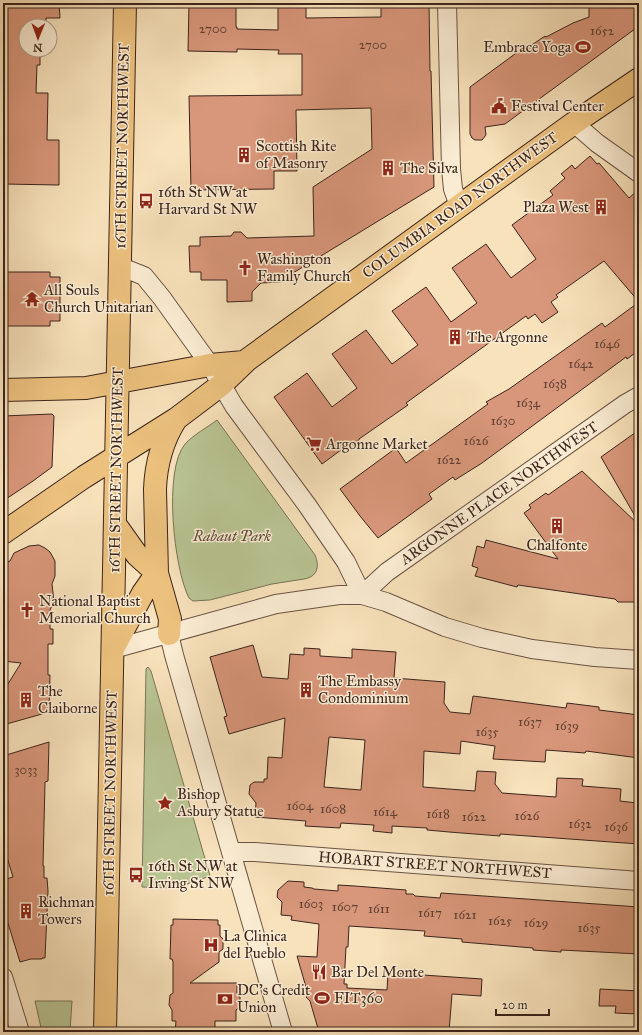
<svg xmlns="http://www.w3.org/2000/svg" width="642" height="1035" font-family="'IM FELL Great Primer',serif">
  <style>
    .green { fill: #b9c493; stroke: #7a7457 }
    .building { fill: #d8967a; stroke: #3b241b; fill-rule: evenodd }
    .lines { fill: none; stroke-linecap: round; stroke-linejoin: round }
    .minor-casing { stroke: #6a5443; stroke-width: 20 }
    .major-casing { stroke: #3b241b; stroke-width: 24 }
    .minor { stroke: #faecd3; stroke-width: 18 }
    .major { stroke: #ecc17e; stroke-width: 22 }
    .labels { text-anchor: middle; stroke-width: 3; stroke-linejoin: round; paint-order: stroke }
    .number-label { font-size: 13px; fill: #624033 }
    .poi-label { font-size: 15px; fill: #3b241b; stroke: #faecd3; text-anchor: start }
    .street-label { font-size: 15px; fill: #3b241b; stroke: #faecd3 }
    .park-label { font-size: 15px; font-style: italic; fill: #5a4c39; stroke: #faecd3 }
  </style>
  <rect width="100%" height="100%" fill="#f8e2bb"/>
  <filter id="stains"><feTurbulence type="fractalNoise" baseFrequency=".005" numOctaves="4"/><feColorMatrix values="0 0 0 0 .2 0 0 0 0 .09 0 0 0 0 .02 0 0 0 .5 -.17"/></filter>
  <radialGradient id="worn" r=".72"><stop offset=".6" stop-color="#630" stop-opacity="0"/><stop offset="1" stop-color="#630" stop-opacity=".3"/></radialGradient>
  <path class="green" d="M217 420 315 555C320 567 317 577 304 579L272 584 210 600 193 601 189 598C174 569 163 470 185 444 193 435 208 427 217 420Z
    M148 667 151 671 210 876 176 888 142 887 146 669Z
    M35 1001H72L70 1032H42Z"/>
  <path class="building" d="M3 3H59L60 18H46V25L26 26V50H40V65H37L36 93H48L47 140H59V185L3 184Z
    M189 3H236V27H237V29L278 30V3H306V18L381 17V3H429L430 71H431L434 187 288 276 281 282 261 283 252 292V301L227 302V280H201V272H190L189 246H200V237L231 236 234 232H241L247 238 314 236 313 187 372 149 371 108 296 110 297 171H274V189L191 190 189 96 302 95V54H278L279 50 237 49V52L188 51Z
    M589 3H639V26L505 124 485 127 486 135 482 140H475L472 138 470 134V87L519 51 520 53 545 36 546 37 573 23 589 17Z
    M590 156 597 164 599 163 629 198 639 189V350L627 359 626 357 482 463 455 480 453 477 429 494 432 499 378 538 360 516 340 489 396 448 406 463 488 404 486 402 509 389 602 323 605 327 639 302 604 261 556 295 558 297 551 302 558 312 542 323 535 314 528 319 526 316 406 403 408 405 359 439V440L342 452 341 450 322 464 274 397 307 373 332 407 357 388 332 354 366 330 392 364 418 345 392 311 426 287 451 322 477 303 452 268 486 244 511 278 536 259 512 225 553 195 550 191 565 178 561 174 572 165 575 169Z
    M3 272H50V277H60V321H50V326H3Z
    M52 414 54 416 52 467 33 481 3 501V416Z
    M639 430V523L601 457Z
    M582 471 639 525V602H618L615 599 518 585 517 587 475 576 478 568 472 566 477 546 484 548 486 540 558 559 524 513 531 508 529 505 546 493 548 495Z
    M39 545 45 548 50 552 55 561V576L52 584 54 602 50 610V629H53V644H48V675H50L49 712 3 725V688L6 687 21 663 3 661V564L10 561 14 553 29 546Z
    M253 645 262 677 288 679 290 654 304 655V648L320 649V656L352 658V649L396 652 394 678 445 682 444 703 450 712 470 714 473 696 566 708 567 703 599 707V710L639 715V758L586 751 585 753 546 750 545 762 493 759 495 746 461 741 460 754 424 751 423 787 475 791 477 771 496 772 495 784 502 793 556 797 557 778 583 779 582 786 621 789 620 801 637 803 636 811H639V844L500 834V836L449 832 427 830V828L392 826V833L373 831 374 825 341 823 340 828 305 826 306 821 255 817 256 803 249 794 250 785 254 782H264V779H267L268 757 282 758 285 718 229 734 224 717 227 716 210 657ZM329 737 365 740 361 790 324 787Z
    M49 742 48 781 45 782 43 866H44V878H47L48 891 45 958H42V959H31L20 962 3 907V880L13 877 3 844V756Z
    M288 881 304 882V887L312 888 314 889 338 891V885L355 886 406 890V894H413L415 896 440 898 441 893 639 907V954L561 950V952L533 950V948L462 942V939L424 936 425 931 349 926 348 947H346L344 984H347V988L387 990 388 973 408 974 482 979 481 996 452 994 449 1032H319L310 1001 306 997 308 994 297 956 317 957 319 924 291 920 292 916 281 915 282 902 277 897 278 890Z
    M173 919 218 920V925H220V936L223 939V949L219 952V962L190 983H237V995L240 997V1007L236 1010V1021H215V1032H175L176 1021H172V1010L169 1005 170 995 173 993V962L172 959H170L171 925H173Z
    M600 989 639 991V1014L615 1013 616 1006H599Z"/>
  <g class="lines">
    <g class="minor-casing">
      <path id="minor" d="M447 3 451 169 453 189 459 206
        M574 123 597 143 639 173
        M119 266 144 276 162 298 210 365 234 406 307 505 346 562 362 595
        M362 595 387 572 625 404 639 396
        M169 634 174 655 283 1032
        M113 649 276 604 339 595H362L386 602 445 627 482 638 532 649 595 657 639 660
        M231 852H255L639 881
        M3 977 20 1032"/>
    </g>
    <g class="major-casing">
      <path id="major" d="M3 390 86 388 210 365 244 362
        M3 533 84 477 176 419 221 385 247 360 574 123 639 79
        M169 634 170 619 157 573 155 489C156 464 162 441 176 419
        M115 645 143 593 157 573 137 555 115 524
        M105 1032 125 3"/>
    </g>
    <use href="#minor" class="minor"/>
    <use href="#major" class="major"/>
  </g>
  <defs>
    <g id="stadium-bare" transform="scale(1.2)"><path d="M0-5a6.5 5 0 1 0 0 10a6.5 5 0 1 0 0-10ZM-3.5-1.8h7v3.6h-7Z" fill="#8f2418" stroke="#faecd3" stroke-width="2.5" paint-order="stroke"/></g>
    <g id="civic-bare" transform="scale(1.2)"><path d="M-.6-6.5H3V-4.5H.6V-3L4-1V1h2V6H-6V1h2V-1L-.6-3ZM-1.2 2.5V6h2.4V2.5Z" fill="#8f2418" stroke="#faecd3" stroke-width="2.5" paint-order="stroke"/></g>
    <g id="building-bare" transform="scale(1.2)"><path d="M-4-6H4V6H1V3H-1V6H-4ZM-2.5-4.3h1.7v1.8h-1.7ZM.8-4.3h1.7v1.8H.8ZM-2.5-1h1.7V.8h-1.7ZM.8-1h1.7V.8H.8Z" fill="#8f2418" stroke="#faecd3" stroke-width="2.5" paint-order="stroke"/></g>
    <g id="bus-bare" transform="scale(1.2)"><path d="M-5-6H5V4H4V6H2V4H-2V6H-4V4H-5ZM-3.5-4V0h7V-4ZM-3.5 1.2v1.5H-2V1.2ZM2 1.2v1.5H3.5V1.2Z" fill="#8f2418" stroke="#faecd3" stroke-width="2.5" paint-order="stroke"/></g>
    <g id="church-bare" transform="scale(1.2)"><path d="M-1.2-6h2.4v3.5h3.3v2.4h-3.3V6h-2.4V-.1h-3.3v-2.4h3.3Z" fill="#8f2418" stroke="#faecd3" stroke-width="2.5" paint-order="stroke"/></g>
    <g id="temple-bare" transform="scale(1.2)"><path d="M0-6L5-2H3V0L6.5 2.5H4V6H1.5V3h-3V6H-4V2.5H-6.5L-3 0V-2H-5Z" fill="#8f2418" stroke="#faecd3" stroke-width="2.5" paint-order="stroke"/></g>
    <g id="supermarket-bare" transform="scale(1.2)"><path d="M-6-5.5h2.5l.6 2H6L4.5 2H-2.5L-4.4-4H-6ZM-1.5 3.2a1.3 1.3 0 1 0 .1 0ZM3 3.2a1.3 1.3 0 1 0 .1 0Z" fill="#8f2418" stroke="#faecd3" stroke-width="2.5" paint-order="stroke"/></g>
    <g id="sight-bare" transform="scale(1.2)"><path d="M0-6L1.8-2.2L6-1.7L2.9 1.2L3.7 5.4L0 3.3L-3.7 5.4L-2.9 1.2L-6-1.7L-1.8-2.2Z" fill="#8f2418" stroke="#faecd3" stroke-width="2.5" paint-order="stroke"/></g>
    <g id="hospital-bare" transform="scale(1.2)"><path d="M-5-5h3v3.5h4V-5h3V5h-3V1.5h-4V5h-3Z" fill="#8f2418" stroke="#faecd3" stroke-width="2.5" paint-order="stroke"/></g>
    <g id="restaurant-bare" transform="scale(1.2)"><path d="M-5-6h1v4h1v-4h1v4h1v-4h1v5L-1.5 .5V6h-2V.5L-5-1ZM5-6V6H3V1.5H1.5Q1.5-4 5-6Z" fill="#8f2418" stroke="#faecd3" stroke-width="2.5" paint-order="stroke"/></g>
    <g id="bank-bare" transform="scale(1.2)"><path d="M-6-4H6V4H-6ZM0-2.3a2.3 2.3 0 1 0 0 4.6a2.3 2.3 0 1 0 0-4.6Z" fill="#8f2418" stroke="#faecd3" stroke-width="2.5" paint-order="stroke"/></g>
  </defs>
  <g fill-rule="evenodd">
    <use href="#stadium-bare" x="583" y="47"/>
    <use href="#civic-bare" x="499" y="106"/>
    <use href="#building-bare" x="244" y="155"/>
    <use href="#building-bare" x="388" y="168"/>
    <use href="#bus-bare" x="146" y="201"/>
    <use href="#building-bare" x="601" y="207"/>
    <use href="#church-bare" x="245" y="268"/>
    <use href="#temple-bare" x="32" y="299"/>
    <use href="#building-bare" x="455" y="337"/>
    <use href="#supermarket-bare" x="314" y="444"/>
    <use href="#building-bare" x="557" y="526"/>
    <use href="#church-bare" x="27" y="610"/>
    <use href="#building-bare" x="306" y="690"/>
    <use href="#building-bare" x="26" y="700"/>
    <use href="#sight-bare" x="165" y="803"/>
    <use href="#bus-bare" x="136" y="875"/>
    <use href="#building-bare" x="26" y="911"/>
    <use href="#hospital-bare" x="211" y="945"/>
    <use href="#restaurant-bare" x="319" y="972"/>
    <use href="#stadium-bare" x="322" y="998"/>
    <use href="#bank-bare" x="225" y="999"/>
  </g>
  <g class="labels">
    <g class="number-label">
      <text x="213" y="33">2700</text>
      <text x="602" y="35">1652</text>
      <text x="373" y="49">2700</text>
      <text x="607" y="348">1646</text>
      <text x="581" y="368">1642</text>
      <text x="555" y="388">1638</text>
      <text x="528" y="407">1634</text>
      <text x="503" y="425">1630</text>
      <text x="476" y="445">1626</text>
      <text x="449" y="464">1622</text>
      <text x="530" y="726">1637</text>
      <text x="567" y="730">1639</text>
      <text x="487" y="736">1635</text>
      <text x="26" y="774">3033</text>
      <text x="300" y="810">1604</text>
      <text x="333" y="813">1608</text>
      <text x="385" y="816">1614</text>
      <text x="438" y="818">1618</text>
      <text x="527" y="820">1626</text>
      <text x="474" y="821">1622</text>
      <text x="580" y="828">1632</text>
      <text x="616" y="831">1636</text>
      <text x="311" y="908">1603</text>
      <text x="345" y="911">1607</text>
      <text x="379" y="913">1611</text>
      <text x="430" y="917">1617</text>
      <text x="465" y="919">1621</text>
      <text x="500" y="925">1625</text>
      <text x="536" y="927">1629</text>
      <text x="589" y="932">1635</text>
    </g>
    <g class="poi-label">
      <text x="571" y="52" text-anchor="end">Embrace Yoga</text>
      <text x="511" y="111">Festival Center</text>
      <text x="256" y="151">Scottish Rite<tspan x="256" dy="17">of Masonry</tspan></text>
      <text x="400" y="173">The Silva</text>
      <text x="158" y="197">16th St NW at<tspan x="158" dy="17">Harvard St NW</tspan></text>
      <text x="589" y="212" text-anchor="end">Plaza West</text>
      <text x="257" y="264">Washington<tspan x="257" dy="17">Family Church</tspan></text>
      <text x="44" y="295">All Souls<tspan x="44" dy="17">Church Unitarian</tspan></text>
      <text x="467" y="342">The Argonne</text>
      <text x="326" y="449">Argonne Market</text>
      <text x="557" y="550" text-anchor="middle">Chalfonte</text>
      <text x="39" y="606">National Baptist<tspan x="39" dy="17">Memorial Church</tspan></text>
      <text x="318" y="686">The Embassy<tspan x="318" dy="17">Condominium</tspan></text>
      <text x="38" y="696">The<tspan x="38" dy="17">Claiborne</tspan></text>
      <text x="177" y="799">Bishop<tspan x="177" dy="17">Asbury Statue</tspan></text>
      <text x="148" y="871">16th St NW at<tspan x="148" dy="17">Irving St NW</tspan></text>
      <text x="38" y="907">Richman<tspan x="38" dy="17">Towers</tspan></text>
      <text x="223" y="941">La Clinica<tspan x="223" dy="17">del Pueblo</tspan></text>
      <text x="331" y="977">Bar Del Monte</text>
      <text x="237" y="995">DC's Credit<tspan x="237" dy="17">Union</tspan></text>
      <text x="334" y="1003">FIT360</text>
    </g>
    <g class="street-label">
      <text transform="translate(122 146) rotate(-89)" y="5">16TH STREET NORTHWEST</text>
      <text transform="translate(460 205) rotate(-36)" y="5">COLUMBIA ROAD NORTHWEST</text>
      <text transform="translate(116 470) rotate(-89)" y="5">16TH STREET NORTHWEST</text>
      <text transform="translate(499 493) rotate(-35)" y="5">ARGONNE PLACE NORTHWEST</text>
      <text transform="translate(110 793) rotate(-89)" y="5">16TH STREET NORTHWEST</text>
      <text transform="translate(435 865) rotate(4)" y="5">HOBART STREET NORTHWEST</text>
    </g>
    <g class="park-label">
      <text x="232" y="541">Rabaut Park</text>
    </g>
  </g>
  <rect width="642" height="1035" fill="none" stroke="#f8e2bb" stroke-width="16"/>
  <rect x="4" y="4" width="634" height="1027" fill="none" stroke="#3b241b" stroke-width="2"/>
  <rect x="8" y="8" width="626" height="1019" fill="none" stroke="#3b241b"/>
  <g transform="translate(38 38) rotate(181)"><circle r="19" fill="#faecd3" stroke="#ae9c89"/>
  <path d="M0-3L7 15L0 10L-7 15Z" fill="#8f2418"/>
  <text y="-6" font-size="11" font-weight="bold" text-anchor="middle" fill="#3b241b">N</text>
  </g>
  <path d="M496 1009v6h53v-6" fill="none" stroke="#3b241b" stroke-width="2"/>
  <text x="502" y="1009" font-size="12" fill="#3b241b" stroke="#faecd3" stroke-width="3" paint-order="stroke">20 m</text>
  <rect width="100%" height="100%" filter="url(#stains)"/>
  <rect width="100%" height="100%" fill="url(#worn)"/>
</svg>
